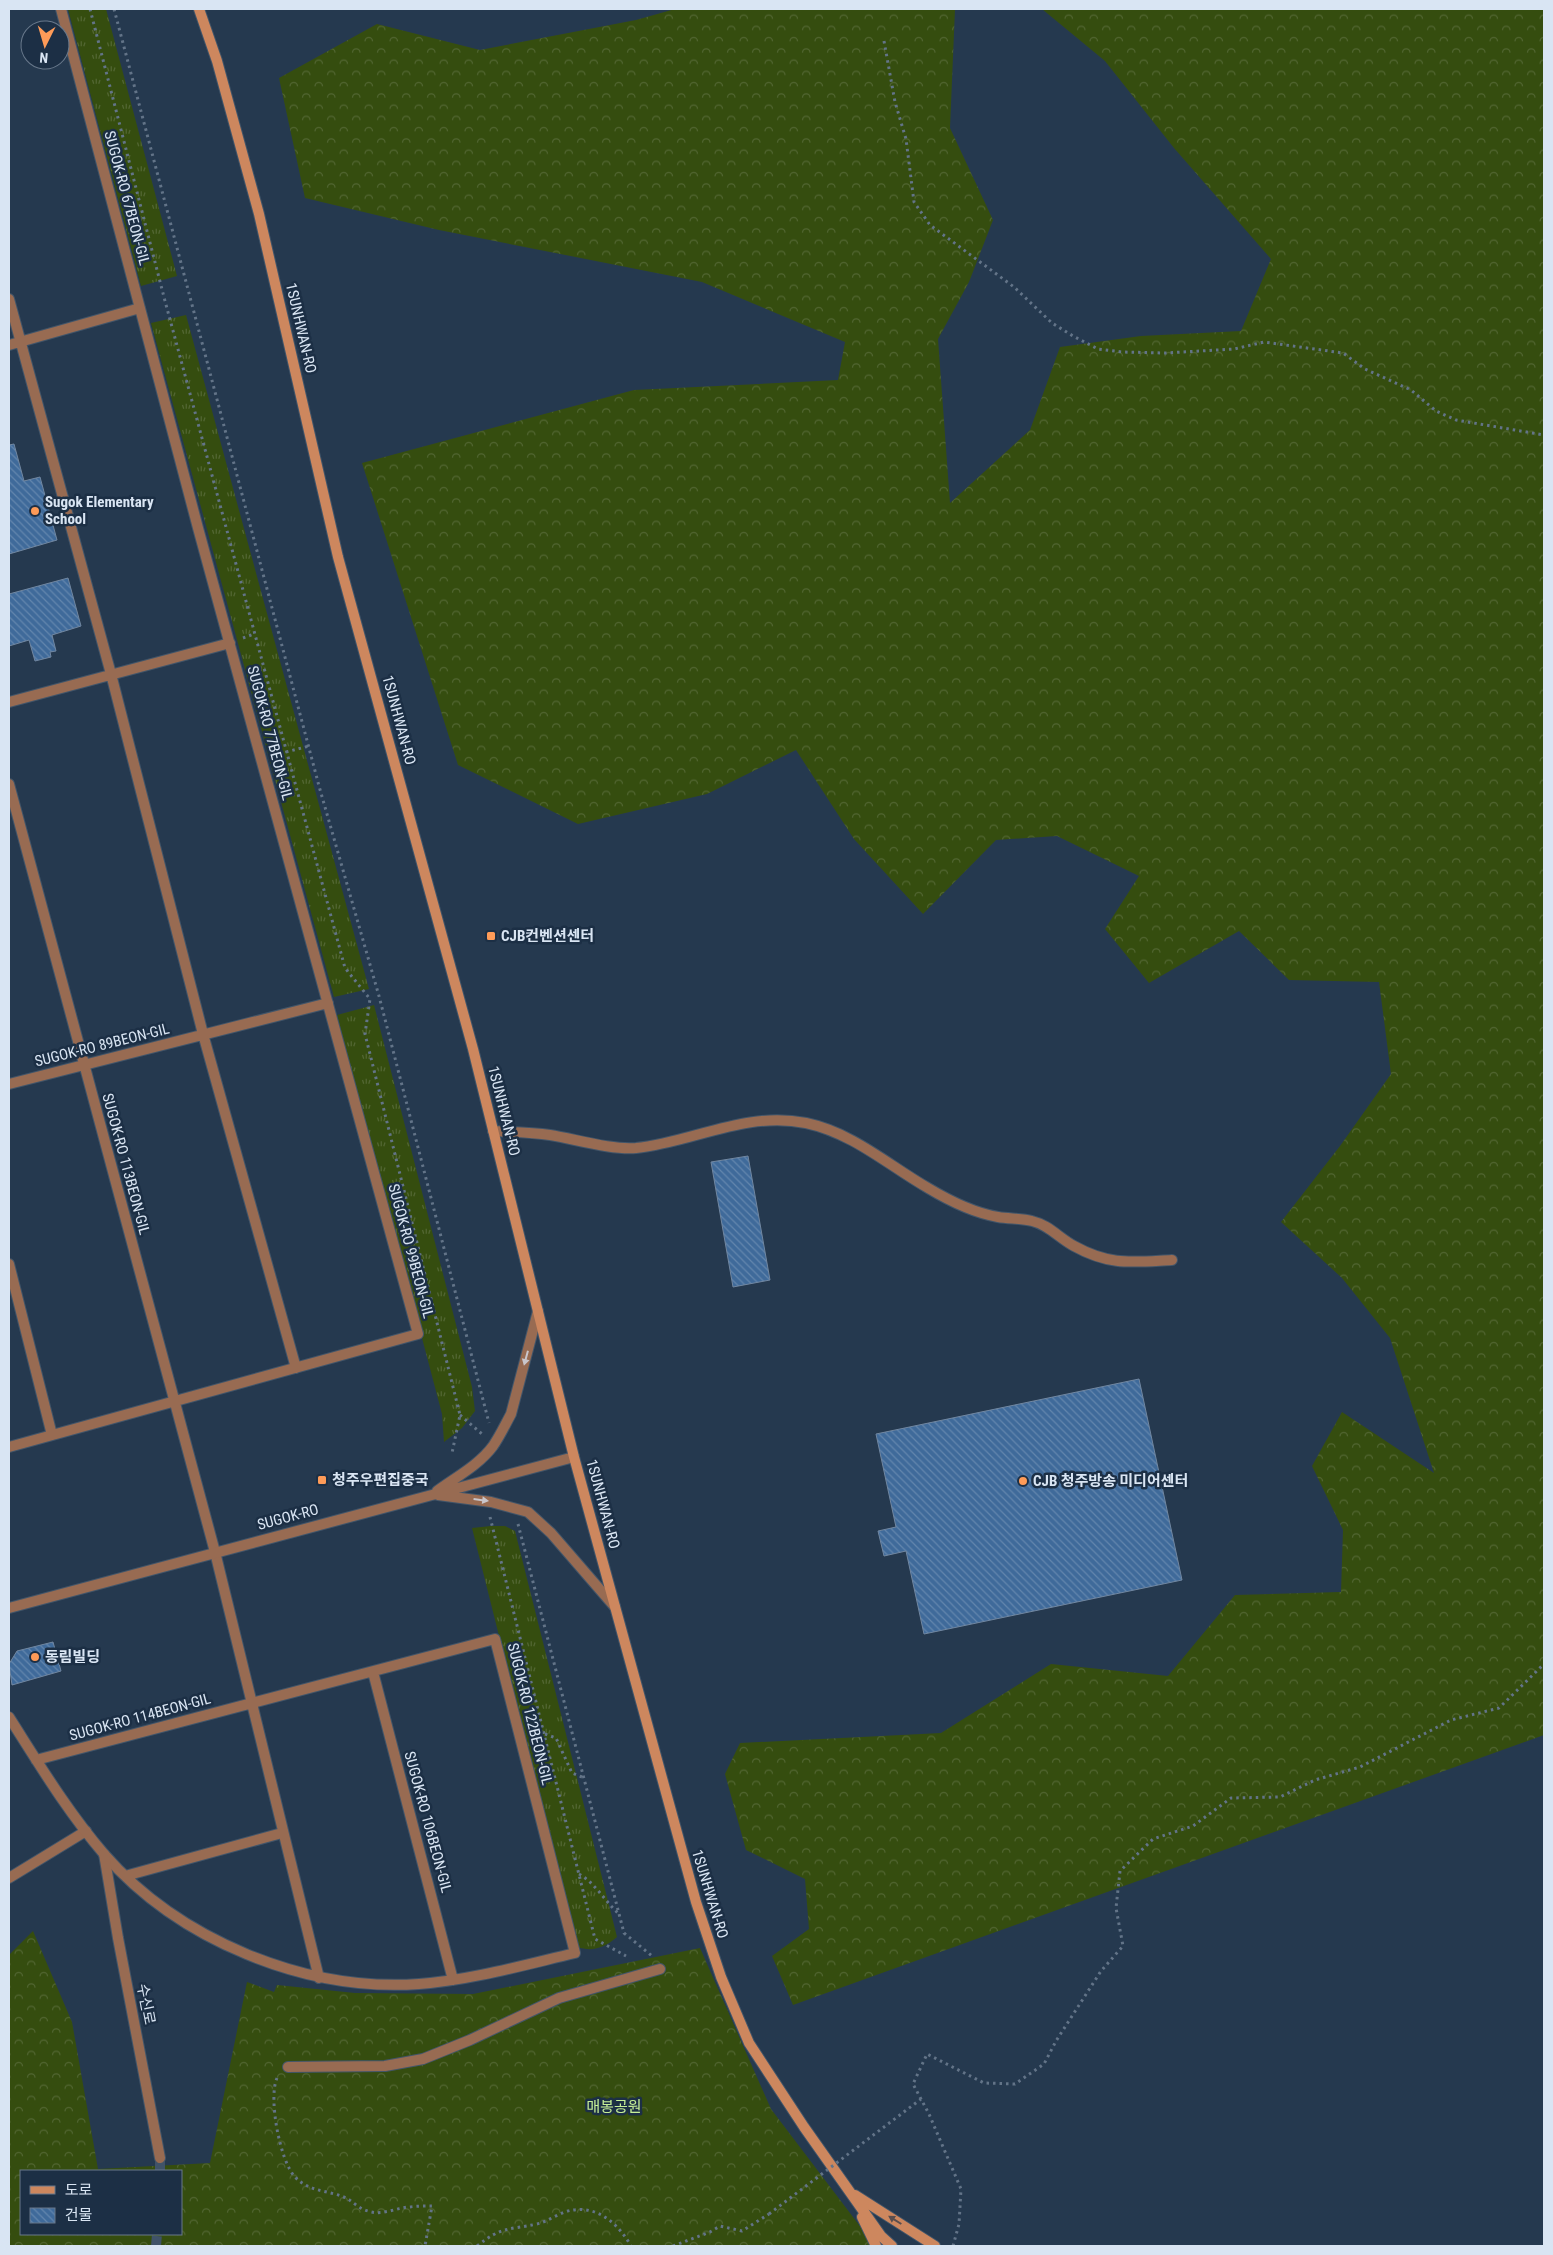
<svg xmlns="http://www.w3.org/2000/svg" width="1553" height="2255" font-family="'Roboto Condensed','Noto Sans KR',sans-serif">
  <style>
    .grass { fill: url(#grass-tufts) }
    .forest { fill: url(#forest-crowns); fill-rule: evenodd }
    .building { fill: url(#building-back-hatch); stroke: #7187a1 }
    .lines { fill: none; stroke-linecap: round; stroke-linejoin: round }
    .tertiary-tunnel { stroke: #405368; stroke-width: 10; stroke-dasharray: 10 5; stroke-linecap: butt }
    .service-casing { stroke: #425569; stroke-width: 12 }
    .minor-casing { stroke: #425569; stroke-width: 12 }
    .tertiary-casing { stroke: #425569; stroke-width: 12 }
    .secondary-casing { stroke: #425569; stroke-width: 12 }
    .path { stroke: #637488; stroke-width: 3; stroke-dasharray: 2.5 4; stroke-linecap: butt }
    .service { stroke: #986b52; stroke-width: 10 }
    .minor { stroke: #986b52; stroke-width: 10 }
    .tertiary { stroke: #986b52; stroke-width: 10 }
    .secondary { stroke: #cd875e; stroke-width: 10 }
    .path-bridge { stroke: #637488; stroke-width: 3; stroke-dasharray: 2.5 4; stroke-linecap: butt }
    .oneway { fill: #c9c6cb }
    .oneway2 { fill: #5a4e4e }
    .poi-dot { fill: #fe9b58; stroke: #1c2f45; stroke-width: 2 }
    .labels { text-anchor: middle; stroke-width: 5; stroke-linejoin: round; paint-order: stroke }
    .street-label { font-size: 15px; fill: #d9e5f3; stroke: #1c2f45 }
    .poi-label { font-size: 15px; font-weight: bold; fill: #d9e5f3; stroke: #1c2f45; text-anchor: start }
    .park-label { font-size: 15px; fill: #c6ef97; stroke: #1c2f45 }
  </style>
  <defs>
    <pattern id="grass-tufts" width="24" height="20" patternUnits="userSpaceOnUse" patternTransform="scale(1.25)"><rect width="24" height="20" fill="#354d0f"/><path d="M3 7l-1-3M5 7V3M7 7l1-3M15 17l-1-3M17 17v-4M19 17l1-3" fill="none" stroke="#526632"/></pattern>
    <pattern id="forest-crowns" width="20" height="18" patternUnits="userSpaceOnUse" patternTransform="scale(1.25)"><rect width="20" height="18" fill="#354d0f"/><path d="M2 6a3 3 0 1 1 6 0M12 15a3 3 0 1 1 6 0" fill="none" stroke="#526632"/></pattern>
    <pattern id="building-back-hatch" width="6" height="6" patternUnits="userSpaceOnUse" patternTransform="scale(1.25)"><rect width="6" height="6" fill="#3f6a9a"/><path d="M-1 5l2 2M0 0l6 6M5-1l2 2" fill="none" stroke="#6386ad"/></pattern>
  </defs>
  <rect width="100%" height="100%" fill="#25394f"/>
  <path class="grass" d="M68 9H106L177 276 141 286Z
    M186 315 369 989 334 997 151 323Z
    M374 1005 472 1387 475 1411 462 1428 444 1442 442 1414 337 1015Z
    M491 1526H505L515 1531 617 1937C604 1948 593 1952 577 1947L472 1528Z"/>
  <path class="forest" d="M675 9H955L950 128 993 220 969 282 938 339 950 503 1030 430 1060 347 1141 336 1241 331 1271 259 1174 148 1105 61 1042 9H1544V1735L793 2005 772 1956 809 1929 805 1879 746 1850 725 1774 740 1743 941 1733 1051 1664 1168 1676 1235 1595 1341 1592 1343 1530 1312 1466 1342 1412 1434 1473 1390 1338 1342 1278 1281 1222 1340 1146 1391 1074 1379 982 1289 980 1239 931 1149 983 1105 929 1139 876 1057 836 996 840 923 914 854 839 796 750 707 794 578 824 458 765 362 463 634 390 838 380 845 342 702 282 439 230 305 198 279 78 377 24 480 50 636 20Z
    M33 1931 72 2022 98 2169 210 2163 247 1982 274 1992 277 1985 355 1993 473 1994 700 1948 771 2109 875 2246H9V1955ZM21 2171H181V2234H21Z"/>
  <path class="building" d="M14 444 24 481 40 477 57 540 9 554V445Z
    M68 578 81 626 52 635 56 651 50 652 51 657 35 661 29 640 9 646V594Z
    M748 1156 770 1280 733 1287 711 1162Z
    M1139 1379 1182 1580 924 1634 906 1551 884 1556 878 1531 896 1527 876 1434Z
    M53 1642 61 1671 12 1685 9 1664 17 1651Z"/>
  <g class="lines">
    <path class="tertiary-tunnel" d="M160 2171V2158
      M156 2246 157 2234"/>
    <g class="service-casing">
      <path id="service" d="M493 1131C512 1132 531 1132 550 1135 575 1139 611 1150 636 1148 694 1142 744 1111 806 1123 853 1133 888 1165 928 1188 948 1200 975 1213 998 1217 1009 1219 1021 1218 1032 1221 1049 1225 1059 1238 1074 1246 1110 1266 1132 1262 1172 1260
        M9 1878 86 1831
        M288 2067 385 2066 423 2059 470 2040 559 1998 660 1969"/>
    </g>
    <g class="minor-casing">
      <path id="minor" d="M9 299 111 674 203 1034 296 1368
        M9 345 140 308
        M9 702 230 643
        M9 784 215 1552 319 1978
        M9 1084 328 1003
        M9 1264 52 1435
        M9 1447 418 1334 198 528 61 9
        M373 1672 453 1980
        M9 1717C39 1764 67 1811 104 1854 179 1940 305 1992 419 1984 471 1980 524 1965 575 1953L495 1639 36 1760
        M125 1876 282 1833"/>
    </g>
    <g class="tertiary-casing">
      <path id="tertiary" d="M437 1491C456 1477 479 1465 493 1446 500 1436 505 1425 511 1414L538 1311
        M438 1495 491 1502 528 1512 551 1533 615 1607
        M9 1608 574 1457
        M104 1854 118 1938 160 2158"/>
    </g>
    <g class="secondary-casing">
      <path id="secondary" d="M199 9 217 61 259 214 338 557 473 1049 574 1457 696 1902 721 1977 749 2043 804 2127 881 2236 892 2246
        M855 2195 935 2246
        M862 2217 876 2246"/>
    </g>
    <path class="path" d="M90 9 165 301 345 968 370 999 365 1034 460 1415 452 1453
      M114 9 319 786 379 996 489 1423
      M884 41 895 102 906 139 914 202 930 225 1014 287 1052 323 1073 336 1098 349 1122 352 1165 353 1234 349 1264 342 1343 353 1365 369 1411 390 1436 411 1456 420 1544 435
      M243 638 254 634
      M286 752 309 746
      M460 1415 482 1434
      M490 1517 595 1939 626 1956
      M518 1524 624 1933 652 1956
      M545 1734 556 1738 572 1773 582 1777
      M579 1874C595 1883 604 1900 618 1913
      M277 2078C268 2098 280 2161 295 2177 310 2193 331 2190 348 2199 354 2203 360 2209 368 2211 382 2216 395 2208 409 2207 417 2206 425 2206 432 2206L425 2246
      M477 2246C502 2226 509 2230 537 2224 549 2221 562 2211 573 2210 599 2206 619 2225 631 2246
      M673 2246 710 2232 720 2226 742 2231 769 2214
      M953 2246 959 2224 961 2189 929 2114 913 2084 927 2054 984 2083 1015 2084 1044 2064 1056 2041 1101 1971 1123 1946 1116 1908 1120 1871 1153 1839 1193 1826 1231 1798 1280 1797 1315 1780 1360 1767 1451 1720 1499 1708 1544 1664"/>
    <use href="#service" class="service"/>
    <use href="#minor" class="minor"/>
    <use href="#tertiary" class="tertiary"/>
    <use href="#secondary" class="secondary"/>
    <path class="path-bridge" d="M769 2214 921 2099"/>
  </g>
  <defs><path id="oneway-solid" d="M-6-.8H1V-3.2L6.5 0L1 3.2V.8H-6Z" transform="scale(1.25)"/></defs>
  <g class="oneway">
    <use href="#oneway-solid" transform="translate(526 1358) rotate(105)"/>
    <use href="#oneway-solid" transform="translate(481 1500) rotate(7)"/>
  </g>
  <use class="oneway2" href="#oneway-solid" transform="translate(895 2220) rotate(-148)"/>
  <g class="poi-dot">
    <circle cx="35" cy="511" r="5"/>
    <rect x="486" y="931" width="10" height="10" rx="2.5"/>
    <rect x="317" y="1475" width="10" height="10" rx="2.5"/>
    <circle cx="1023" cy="1481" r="5"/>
    <circle cx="35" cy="1657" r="5"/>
  </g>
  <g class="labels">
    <g class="street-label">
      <text transform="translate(127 198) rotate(75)" y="5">SUGOK-RO 67BEON-GIL</text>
      <text transform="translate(301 328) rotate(77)" y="5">1SUNHWAN-RO</text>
      <text transform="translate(399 720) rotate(75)" y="5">1SUNHWAN-RO</text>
      <text transform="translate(270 733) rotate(75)" y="5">SUGOK-RO 77BEON-GIL</text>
      <text transform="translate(102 1045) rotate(-14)" y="5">SUGOK-RO 89BEON-GIL</text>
      <text transform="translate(504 1111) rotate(76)" y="5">1SUNHWAN-RO</text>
      <text transform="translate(126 1164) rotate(75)" y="5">SUGOK-RO 113BEON-GIL</text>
      <text transform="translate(411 1251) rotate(75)" y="5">SUGOK-RO 99BEON-GIL</text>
      <text transform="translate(603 1504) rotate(75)" y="5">1SUNHWAN-RO</text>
      <text transform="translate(288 1517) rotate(-15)" y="5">SUGOK-RO</text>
      <text transform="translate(530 1714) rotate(76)" y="5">SUGOK-RO 122BEON-GIL</text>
      <text transform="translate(140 1717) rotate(-15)" y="5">SUGOK-RO 114BEON-GIL</text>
      <text transform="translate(428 1822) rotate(75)" y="5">SUGOK-RO 106BEON-GIL</text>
      <text transform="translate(710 1894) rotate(73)" y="5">1SUNHWAN-RO</text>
      <text transform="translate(146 2004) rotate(79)" y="5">수신로</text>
    </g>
    <g class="poi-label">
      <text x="45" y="507">Sugok Elementary<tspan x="45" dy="17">School</tspan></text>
      <text x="501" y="941">CJB컨벤션센터</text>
      <text x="332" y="1485">청주우편집중국</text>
      <text x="1033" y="1486">CJB 청주방송 미디어센터</text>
      <text x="45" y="1662">동림빌딩</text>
    </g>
    <g class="park-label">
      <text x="614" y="2112">매봉공원</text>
    </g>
  </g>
  <rect width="1553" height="2255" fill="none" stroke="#d9e5f3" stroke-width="20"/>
  <rect x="20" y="2170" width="162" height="65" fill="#1c2f45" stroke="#68788b"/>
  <rect x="30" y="2186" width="25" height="8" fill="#cd875e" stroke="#68788b"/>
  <text x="65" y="2195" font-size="15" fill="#d9e5f3">도로</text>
  <rect x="30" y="2208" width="25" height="15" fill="url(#building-back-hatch)" stroke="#68788b"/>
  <text x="65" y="2220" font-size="15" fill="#d9e5f3">건물</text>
  <g transform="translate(45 45) rotate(185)"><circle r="24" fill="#1c2f45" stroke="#68788b"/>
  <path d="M0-4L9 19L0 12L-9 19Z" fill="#fe9b58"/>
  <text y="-8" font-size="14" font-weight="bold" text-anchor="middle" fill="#d9e5f3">N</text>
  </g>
</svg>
